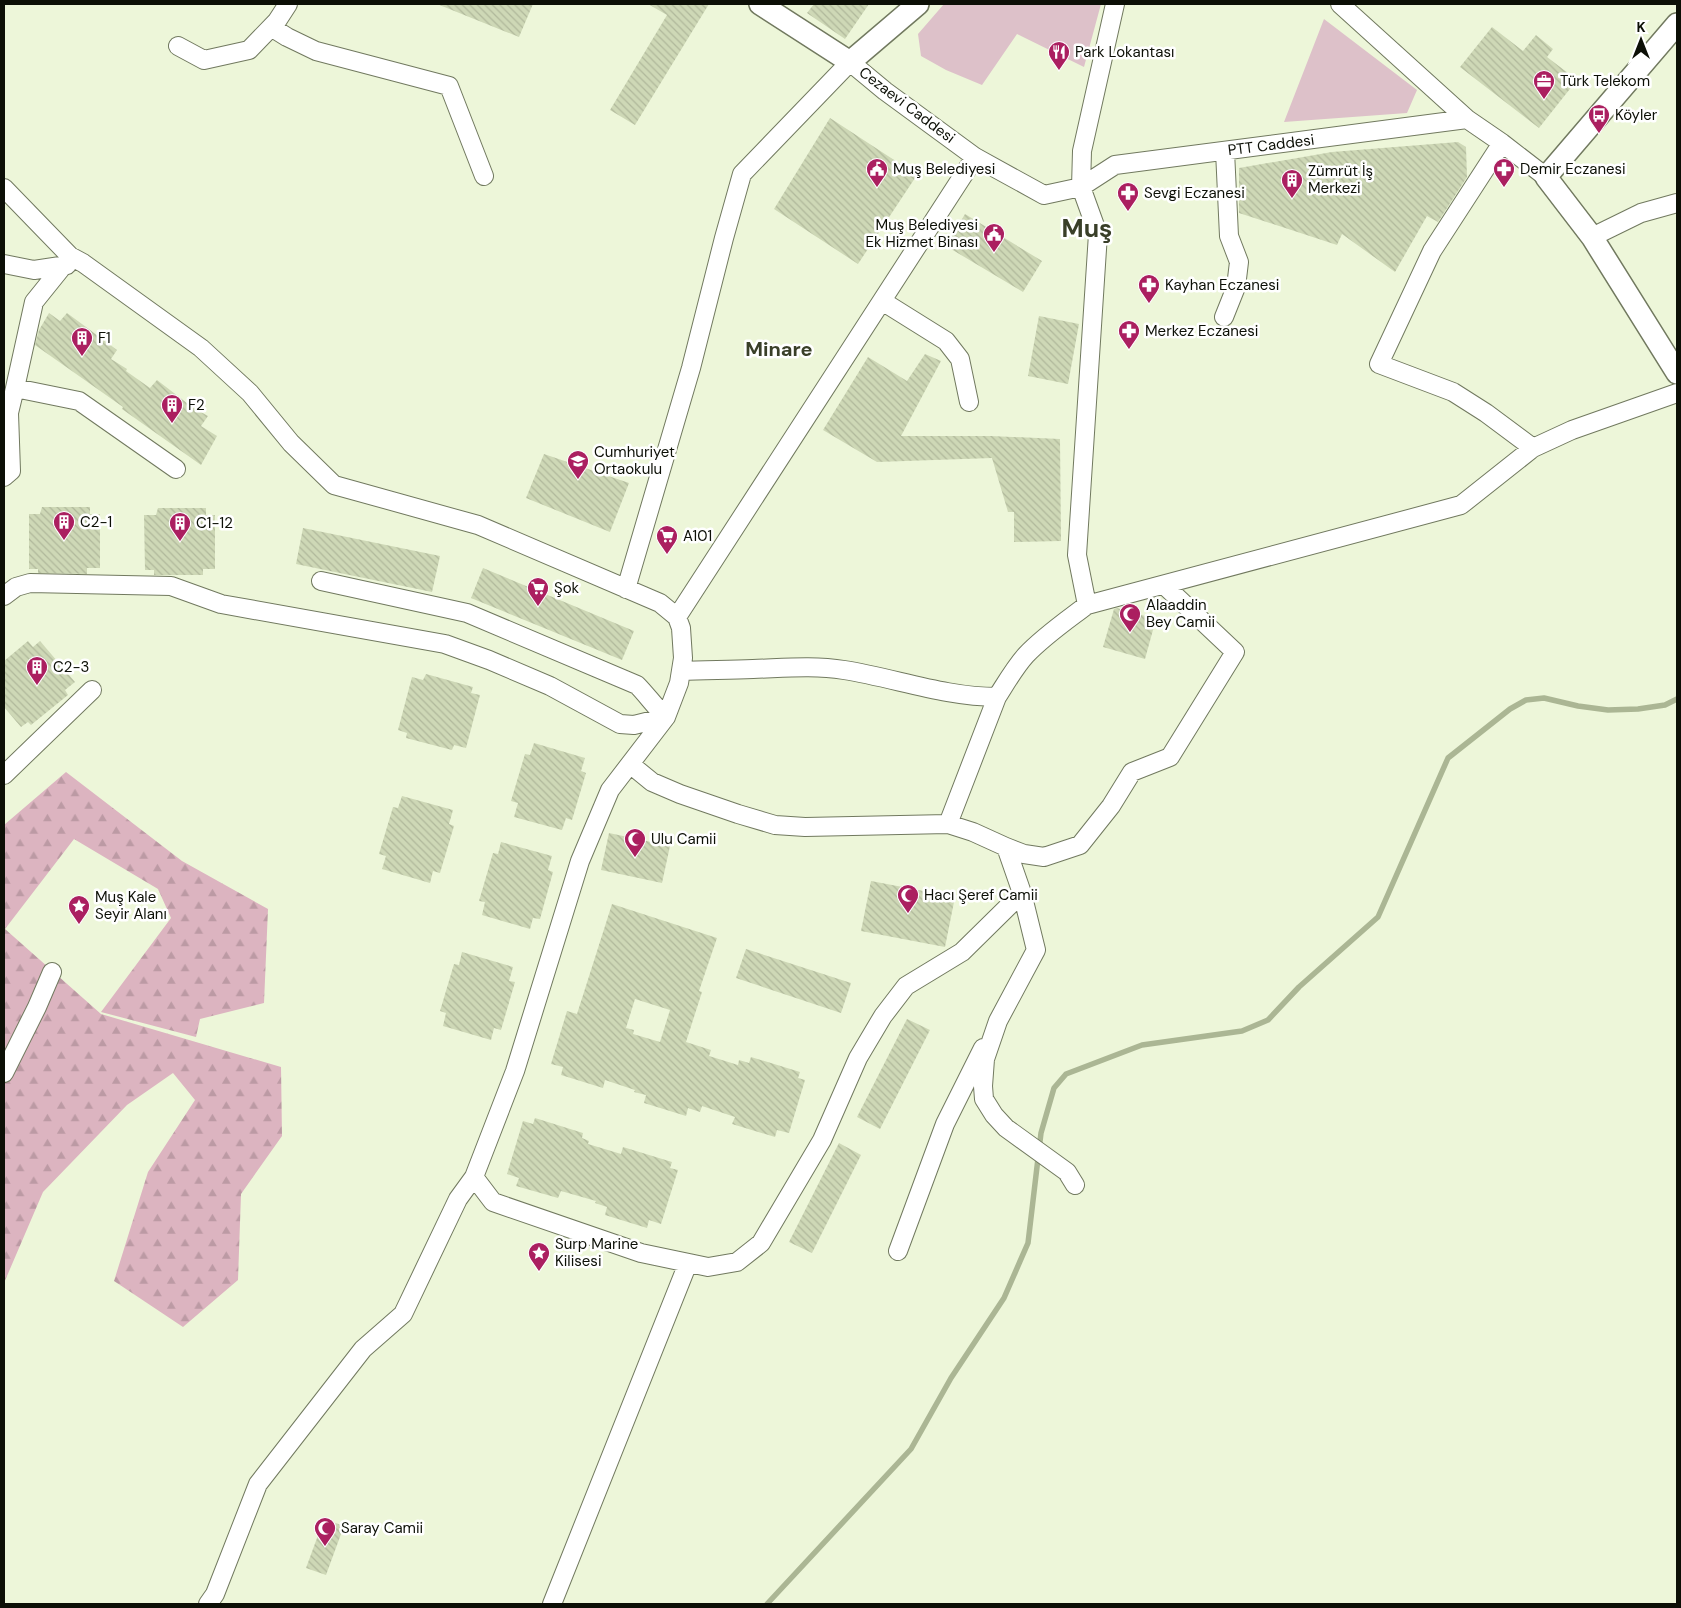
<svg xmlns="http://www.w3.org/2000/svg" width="1681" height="1608" font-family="'DM Sans',sans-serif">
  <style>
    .green { fill: #ddc1c9 }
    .forest { fill: url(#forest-firs) }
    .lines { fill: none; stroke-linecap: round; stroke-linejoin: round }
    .stream { stroke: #abb694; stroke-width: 5.5 }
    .building { fill: url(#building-back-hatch); fill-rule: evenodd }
    .minor-casing { stroke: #71795f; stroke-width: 20 }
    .tertiary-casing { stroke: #71795f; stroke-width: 24 }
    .minor { stroke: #fff; stroke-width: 18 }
    .tertiary { stroke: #fff; stroke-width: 21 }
    .labels { text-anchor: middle; stroke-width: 5; stroke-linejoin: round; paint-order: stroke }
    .poi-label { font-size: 15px; fill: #0c0f06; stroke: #fff; text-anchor: start }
    .street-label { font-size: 15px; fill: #0c0f06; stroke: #fff }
    .district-label { font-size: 20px; font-weight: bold; fill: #393f28; stroke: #fff }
    .town-label { font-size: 25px; font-weight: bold; fill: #393f28; stroke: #fff }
  </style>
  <defs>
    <pattern id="forest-firs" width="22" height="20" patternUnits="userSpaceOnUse" patternTransform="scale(1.25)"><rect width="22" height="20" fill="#dcb4c0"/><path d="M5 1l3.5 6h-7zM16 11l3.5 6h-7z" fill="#bc9aa4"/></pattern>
    <pattern id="building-back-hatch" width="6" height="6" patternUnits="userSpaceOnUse" patternTransform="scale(1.25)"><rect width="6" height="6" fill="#ced8b6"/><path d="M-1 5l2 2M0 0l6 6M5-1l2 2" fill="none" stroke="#b0b89b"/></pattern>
  </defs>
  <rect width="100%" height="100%" fill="#edf6d9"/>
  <path class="green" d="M944 4H1101L1084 67 1017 34 982 85 946 70 921 56 918 34Z
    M1324 19 1417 90 1407 113 1284 122Z"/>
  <path class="forest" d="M66 772 182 861 268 909 264 1003 200 1019 196 1037 101 1012 171 918 158 889 74 839 5 929 101 1014 281 1067 282 1136 241 1194 238 1280 183 1327 114 1281 148 1172 195 1100 173 1073 127 1105 43 1192 4 1283V825Z"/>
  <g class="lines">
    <path class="stream" d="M767 1604 911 1449 951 1378 1004 1298 1028 1243 1041 1133 1054 1088 1066 1074 1142 1045 1242 1031 1268 1020 1299 987 1378 917 1448 758 1510 709 1526 700 1544 698 1578 706 1608 710 1638 709 1665 705 1677 699"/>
  </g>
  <path class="building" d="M437 4H533L519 37Z
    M648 4H709L635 125 610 110 667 15Z
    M814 4H869L845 39 807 13Z
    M1492 27 1523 51 1536 35 1553 49 1547 57 1577 80 1539 128 1460 67Z
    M830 118 917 175 858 264 774 209Z
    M1458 142 1466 147 1467 177 1438 222 1427 216 1395 272 1342 234 1337 245 1239 213V168L1332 152Z
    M965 214 1042 261 1023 292 946 246Z
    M49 313 60 321 67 313 117 350 111 359 127 369 126 371 150 388 157 380 192 407 208 416 201 426 217 436 201 465 122 409 123 407 35 345 39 330Z
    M1039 316 1079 324 1068 384 1028 376Z
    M925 354 941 361 901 436H991L1060 439 1061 541 1014 542V512H1008L992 458 877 462 823 430 868 357 907 381Z
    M544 454 629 483 610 532 526 498Z
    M42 507H90V514H100V568H87V574L38 573V569H29V514H40Z
    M158 508H206V515H215V569H203V575H154V570H145L144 515H156Z
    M303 528 440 556 432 592 296 564Z
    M483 568 634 631 622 660 471 598Z
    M1117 608 1156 619 1145 659 1103 647 1114 609Z
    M28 641 33 647 40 641 75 682 65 690 68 695 31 725 28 722 21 727 4 707V661Z
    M426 674 473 687 471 693 480 695 466 748 454 745 452 750 406 738 407 733 398 730 412 677 423 680Z
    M534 743 585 758 581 771 586 773 572 820 566 818 562 830 514 817 518 803 511 801 525 754 530 755Z
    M402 796 453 810 449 824 454 826 440 873 433 871 430 883 382 869 386 856 379 854 393 807 398 808Z
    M609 833 670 846 662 883 601 870Z
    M501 842 552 856 548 870 553 872 540 919 533 918 530 929 482 915 485 902 479 901 493 853 498 854Z
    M871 881 955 897 945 947 861 931Z
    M612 904 717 938 699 991 702 992 686 1042 711 1050 709 1056 738 1065 739 1060 749 1063 751 1057 800 1072 798 1078 805 1080 789 1133 777 1130 775 1137 732 1124 735 1117 702 1106 700 1112 688 1108 686 1116 644 1103 646 1095 634 1092 635 1090 605 1080 603 1088 561 1075 563 1067 551 1064 567 1011 577 1014ZM635 999 670 1010 660 1042 633 1034 634 1030 626 1028Z
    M746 949 851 983 841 1013 736 978Z
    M462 952 513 967 509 981 515 982 501 1030 494 1028 491 1040 443 1026 446 1013 440 1011 454 964 459 965Z
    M907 1019 930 1030 880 1129 857 1117Z
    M535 1118 583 1133 582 1138 589 1141 588 1144 621 1154 623 1147 672 1162 670 1168 678 1170 661 1224 649 1220 647 1228 605 1215 607 1207 595 1203 596 1201 561 1191 558 1198 516 1186 519 1178 507 1174 523 1121 533 1124Z
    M839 1143 861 1155 812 1253 789 1242Z
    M324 1519 344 1526 326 1575 306 1568Z"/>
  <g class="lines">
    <g class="minor-casing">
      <path id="minor" d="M1340 4 1467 119 1502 143 1546 177
        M271 27 287 37 316 51 449 86 484 176
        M178 46 204 60 249 50 277 21 288 4
        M1502 143 1432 251 1379 364 1453 392 1486 413 1533 448
        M4 188 70 256 83 263 201 348 250 393 291 443 334 485 478 525 660 603 677 617 681 628 683 658 679 683 666 717 610 790 580 861 515 1071 474 1177 458 1199 403 1314 363 1349 258 1484 215 1594 208 1604
        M1592 237 1641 213 1677 203
        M4 264 34 270 67 265
        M882 301 946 341 960 359 969 402
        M1224 317 1236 287 1239 262 1229 236 1225 151
        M15 388 34 302 63 266
        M4 412 9 413 15 388 79 401 176 469
        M4 477 11 471 9 413
        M321 581 467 613 637 685C647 695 655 707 666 717
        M626 589 691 368 724 238 742 174 850 62 885 91 975 157 1044 195 1081 187 1082 151 1115 4
        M4 596 16 587 30 583 171 586 221 604 445 644 489 660 550 686 620 724 634 725 666 717
        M1087 605 1077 555 1098 234 1081 187 1115 165 1467 119
        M677 617 975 157
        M681 671C705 670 729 670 753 669 784 668 814 665 844 670 895 678 945 697 997 697
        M630 764 652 782 680 794 738 814 775 825 805 827 948 824 997 697C1006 683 1015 667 1026 655 1044 636 1066 621 1087 605L1461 505 1533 448 1572 430 1677 393
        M4 775 92 690
        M948 824 973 832 1006 847 1022 893 1036 950 998 1021 985 1059 983 1086 984 1099 994 1115 1006 1128 1067 1172 1075 1185
        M1006 847 1024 854 1044 857 1080 845 1111 806 1132 772 1170 757 1235 652 1164 585
        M4 1073 37 1007 52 972
        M474 1177 493 1202 641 1253 708 1267 737 1262 761 1243 822 1140 858 1058 883 1016 906 986 962 952 1022 893
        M898 1251 945 1124 983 1048
        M552 1604 688 1263"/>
    </g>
    <g class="tertiary-casing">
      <path id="tertiary" d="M760 4 850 62 918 4
        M1677 24 1546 177 1592 237 1677 373"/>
    </g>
    <use href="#minor" class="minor"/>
    <use href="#tertiary" class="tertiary"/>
  </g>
  <defs>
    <g id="restaurant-pin" transform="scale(1.125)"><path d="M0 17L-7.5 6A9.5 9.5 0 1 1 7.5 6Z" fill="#ab1f60" stroke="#fff"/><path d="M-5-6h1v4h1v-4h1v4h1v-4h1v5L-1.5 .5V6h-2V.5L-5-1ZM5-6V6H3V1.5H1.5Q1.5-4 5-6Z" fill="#fff"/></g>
    <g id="office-pin" transform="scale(1.125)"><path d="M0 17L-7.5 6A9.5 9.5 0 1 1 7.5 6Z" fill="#ab1f60" stroke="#fff"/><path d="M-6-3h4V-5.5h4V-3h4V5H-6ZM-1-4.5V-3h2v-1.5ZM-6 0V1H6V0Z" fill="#fff"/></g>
    <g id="bus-pin" transform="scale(1.125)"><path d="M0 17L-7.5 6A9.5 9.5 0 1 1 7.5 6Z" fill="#ab1f60" stroke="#fff"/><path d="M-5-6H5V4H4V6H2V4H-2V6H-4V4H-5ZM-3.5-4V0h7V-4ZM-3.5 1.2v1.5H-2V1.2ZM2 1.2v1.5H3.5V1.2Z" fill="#fff"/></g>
    <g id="civic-pin" transform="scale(1.125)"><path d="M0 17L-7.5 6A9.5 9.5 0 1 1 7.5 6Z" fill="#ab1f60" stroke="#fff"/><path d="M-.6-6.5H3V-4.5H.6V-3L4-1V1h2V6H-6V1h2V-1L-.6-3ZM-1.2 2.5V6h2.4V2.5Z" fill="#fff"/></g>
    <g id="pharmacy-pin" transform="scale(1.125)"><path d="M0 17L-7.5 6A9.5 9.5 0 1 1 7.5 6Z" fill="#ab1f60" stroke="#fff"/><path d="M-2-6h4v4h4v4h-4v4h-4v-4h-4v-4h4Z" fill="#fff"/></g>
    <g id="building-pin" transform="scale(1.125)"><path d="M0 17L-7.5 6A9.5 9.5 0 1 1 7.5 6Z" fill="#ab1f60" stroke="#fff"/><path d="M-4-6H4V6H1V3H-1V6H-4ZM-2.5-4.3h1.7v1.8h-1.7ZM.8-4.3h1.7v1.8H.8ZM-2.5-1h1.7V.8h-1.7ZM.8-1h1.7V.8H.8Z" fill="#fff"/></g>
    <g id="school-pin" transform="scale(1.125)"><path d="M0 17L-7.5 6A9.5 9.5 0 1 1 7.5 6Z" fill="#ab1f60" stroke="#fff"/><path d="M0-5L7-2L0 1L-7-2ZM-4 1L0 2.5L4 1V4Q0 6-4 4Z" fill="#fff"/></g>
    <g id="supermarket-pin" transform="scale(1.125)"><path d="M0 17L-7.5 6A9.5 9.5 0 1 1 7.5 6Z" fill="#ab1f60" stroke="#fff"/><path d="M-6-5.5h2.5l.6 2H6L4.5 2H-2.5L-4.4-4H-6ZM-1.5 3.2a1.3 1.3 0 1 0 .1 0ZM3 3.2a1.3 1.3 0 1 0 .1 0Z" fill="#fff"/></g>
    <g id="mosque-pin" transform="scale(1.125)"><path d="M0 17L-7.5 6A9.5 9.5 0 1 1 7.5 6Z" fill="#ab1f60" stroke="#fff"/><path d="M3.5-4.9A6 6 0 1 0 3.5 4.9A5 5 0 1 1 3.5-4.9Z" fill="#fff"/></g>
    <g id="sight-pin" transform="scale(1.125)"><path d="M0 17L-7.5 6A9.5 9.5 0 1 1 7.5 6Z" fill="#ab1f60" stroke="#fff"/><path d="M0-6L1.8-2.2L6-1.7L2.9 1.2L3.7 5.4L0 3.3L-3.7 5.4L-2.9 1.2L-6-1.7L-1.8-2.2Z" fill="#fff"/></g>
  </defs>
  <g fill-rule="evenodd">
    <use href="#restaurant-pin" x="1059" y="52"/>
    <use href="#office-pin" x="1544" y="81"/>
    <use href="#bus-pin" x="1599" y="115"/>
    <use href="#civic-pin" x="877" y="169"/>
    <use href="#pharmacy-pin" x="1504" y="169"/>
    <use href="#building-pin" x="1292" y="180"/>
    <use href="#pharmacy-pin" x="1128" y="193"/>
    <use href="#civic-pin" x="994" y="234"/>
    <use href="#pharmacy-pin" x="1149" y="285"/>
    <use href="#pharmacy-pin" x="1129" y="331"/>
    <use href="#building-pin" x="82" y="338"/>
    <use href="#building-pin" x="172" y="405"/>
    <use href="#school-pin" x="578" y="461"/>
    <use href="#building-pin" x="64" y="522"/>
    <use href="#building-pin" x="180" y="523"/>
    <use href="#supermarket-pin" x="667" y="536"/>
    <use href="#supermarket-pin" x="538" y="588"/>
    <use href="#mosque-pin" x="1130" y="614"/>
    <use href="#building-pin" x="37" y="667"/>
    <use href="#mosque-pin" x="635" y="839"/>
    <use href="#mosque-pin" x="908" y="895"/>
    <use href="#sight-pin" x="79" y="906"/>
    <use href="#sight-pin" x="539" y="1253"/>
    <use href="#mosque-pin" x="325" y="1528"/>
  </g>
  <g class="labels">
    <g class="poi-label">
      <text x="1075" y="57">Park Lokantası</text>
      <text x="1560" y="86">Türk Telekom</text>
      <text x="1615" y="120">Köyler</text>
      <text x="893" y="174">Muş Belediyesi</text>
      <text x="1520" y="174">Demir Eczanesi</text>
      <text x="1308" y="176">Zümrüt İş<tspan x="1308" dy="17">Merkezi</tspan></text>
      <text x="1144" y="198">Sevgi Eczanesi</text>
      <text x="978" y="230" text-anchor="end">Muş Belediyesi<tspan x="978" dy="17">Ek Hizmet Binası</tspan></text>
      <text x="1165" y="290">Kayhan Eczanesi</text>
      <text x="1145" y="336">Merkez Eczanesi</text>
      <text x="98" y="343">F1</text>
      <text x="188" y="410">F2</text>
      <text x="594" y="457">Cumhuriyet<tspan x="594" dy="17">Ortaokulu</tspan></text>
      <text x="80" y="527">C2-1</text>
      <text x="196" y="528">C1-12</text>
      <text x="683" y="541">A101</text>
      <text x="554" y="593">Şok</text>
      <text x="1146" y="610">Alaaddin<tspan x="1146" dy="17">Bey Camii</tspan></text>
      <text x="53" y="672">C2-3</text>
      <text x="651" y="844">Ulu Camii</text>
      <text x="924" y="900">Hacı Şeref Camii</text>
      <text x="95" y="902">Muş Kale<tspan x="95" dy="17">Seyir Alanı</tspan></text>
      <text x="555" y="1249">Surp Marine<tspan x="555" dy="17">Kilisesi</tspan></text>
      <text x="341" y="1533">Saray Camii</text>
    </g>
    <g class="street-label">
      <text transform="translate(907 105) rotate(37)" y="5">Cezaevi Caddesi</text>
      <text transform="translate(1271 145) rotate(-7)" y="5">PTT Caddesi</text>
    </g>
    <g class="district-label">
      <text x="779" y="356">Minare</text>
    </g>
    <g class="town-label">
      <text x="1087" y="237">Muş</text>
    </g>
  </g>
  <rect width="1681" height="1608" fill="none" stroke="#0c0f06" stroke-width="10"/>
  <g transform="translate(1641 40)" stroke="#ffffff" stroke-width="4" paint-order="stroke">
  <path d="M0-4L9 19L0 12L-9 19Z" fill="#0c0f06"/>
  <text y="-8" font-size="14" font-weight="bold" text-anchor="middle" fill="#0c0f06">K</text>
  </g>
</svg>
